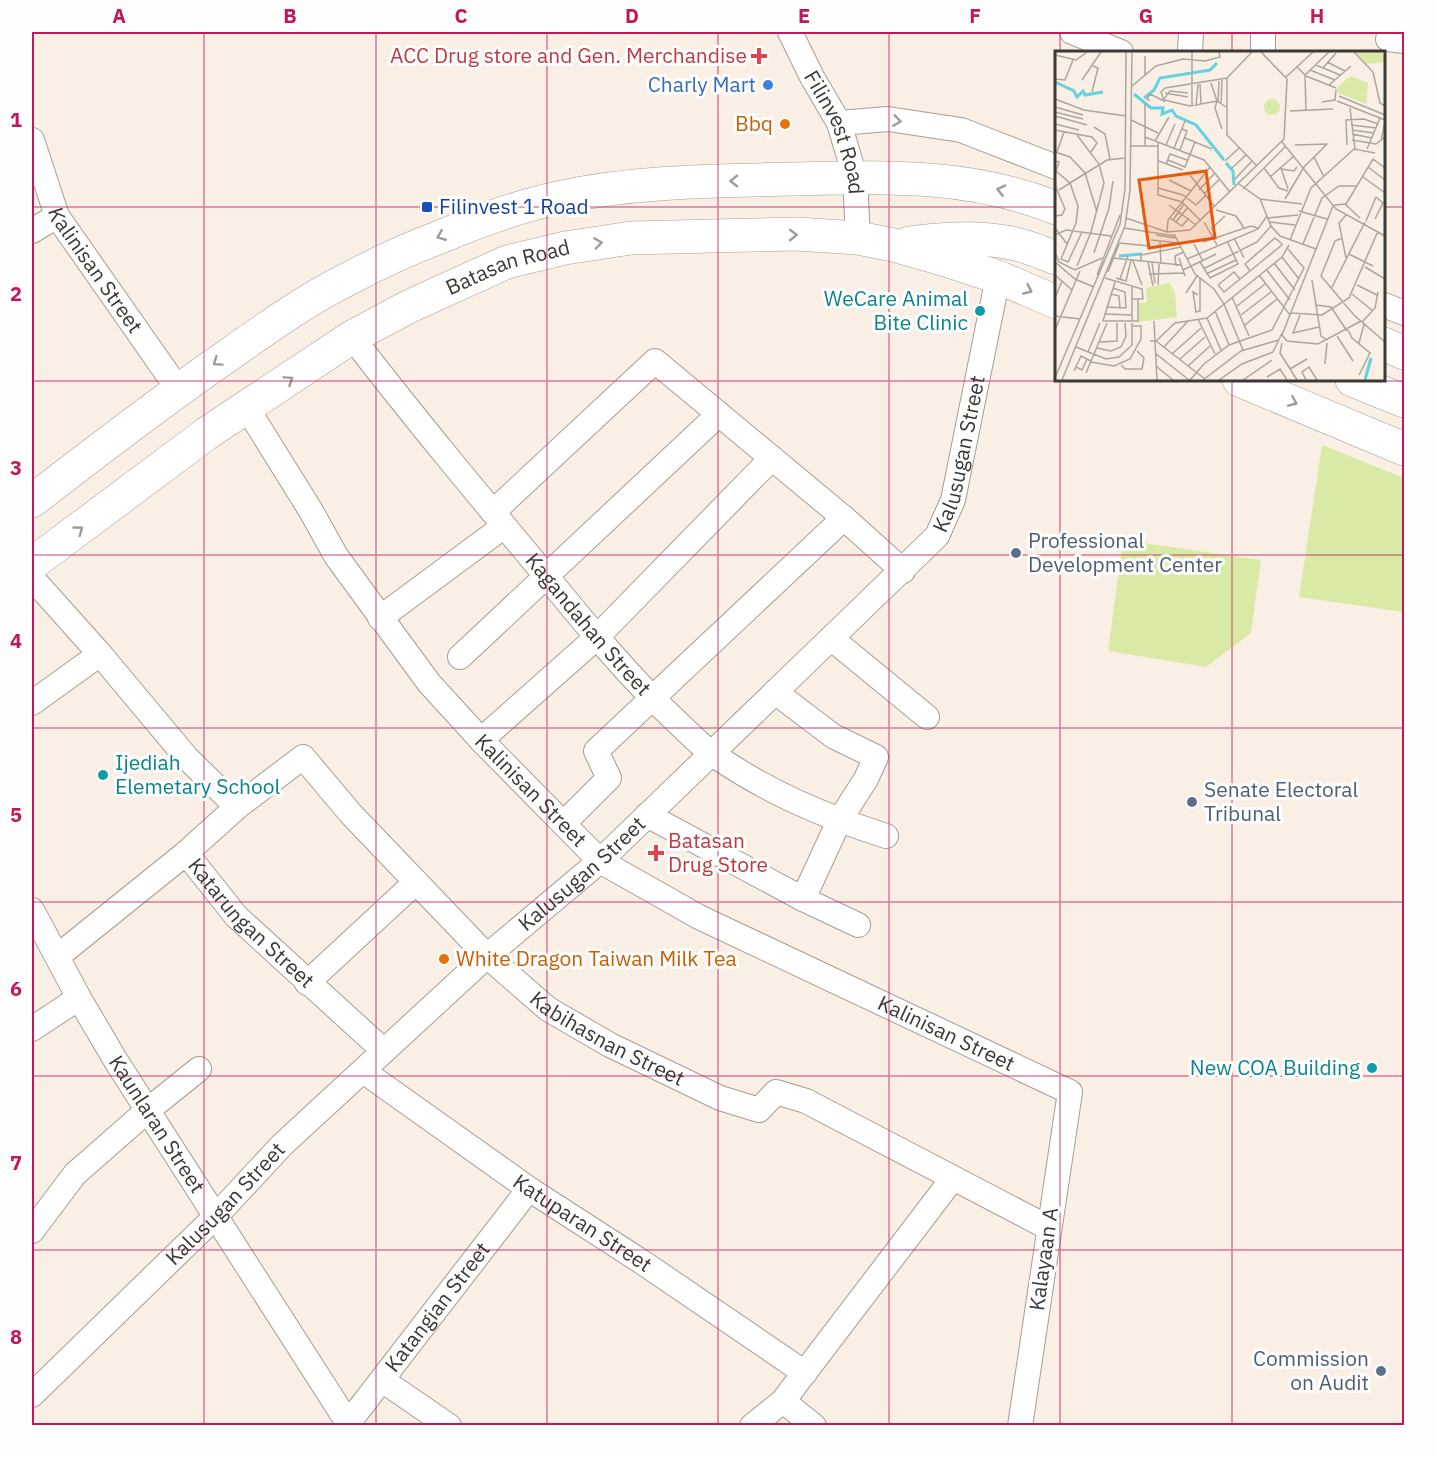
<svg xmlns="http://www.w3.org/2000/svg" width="1436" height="1457" font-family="'IBM Plex Sans',sans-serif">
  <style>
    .green { fill: #d9eaa7 }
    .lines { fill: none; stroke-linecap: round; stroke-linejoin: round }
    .street-casing { stroke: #a69e93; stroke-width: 26 }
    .primary-casing { stroke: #a69e93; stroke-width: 34 }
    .street { stroke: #fff; stroke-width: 24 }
    .primary { stroke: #fff; stroke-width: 33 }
    .oneway { stroke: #9e9c9a }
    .grid { fill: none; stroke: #c2185b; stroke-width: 1.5; stroke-opacity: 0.55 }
    .health-dot { fill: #e0444e; stroke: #fefefe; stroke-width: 2 }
    .shop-dot { fill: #3f7fe0; stroke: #fefefe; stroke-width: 2 }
    .food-dot { fill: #e8710a; stroke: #fefefe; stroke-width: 2 }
    .transit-dot { fill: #1a4fb4; stroke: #fefefe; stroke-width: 2 }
    .culture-dot { fill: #0f9aa8; stroke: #fefefe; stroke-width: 2 }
    .service-dot { fill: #5c6f8a; stroke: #fefefe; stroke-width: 2 }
    .labels { text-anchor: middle; stroke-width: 6; stroke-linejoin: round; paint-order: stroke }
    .health-label { font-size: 21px; fill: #be3a42; stroke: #fefefe; text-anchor: end }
    .shop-label { font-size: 21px; fill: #366cbe; stroke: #fefefe; text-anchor: end }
    .food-label { font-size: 21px; fill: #c56008; stroke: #fefefe; text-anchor: end }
    .street-label { font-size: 21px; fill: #3c3834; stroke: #fefefe }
    .transit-label { font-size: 21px; fill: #164399; stroke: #fefefe; text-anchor: start }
    .culture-label { font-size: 21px; fill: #0d838f; stroke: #fefefe; text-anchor: end }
    .service-label { font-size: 21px; fill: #4e5e75; stroke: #fefefe; text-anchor: start }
    .inset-river { fill: none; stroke: #64d2e0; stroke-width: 3 }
    .inset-road { fill: none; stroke: #ada69e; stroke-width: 1.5 }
    .view { fill: #e8590c; fill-opacity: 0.15; stroke: #e8590c; stroke-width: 3 }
    .inset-edge { fill: none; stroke: #3c3834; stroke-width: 3 }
    .neatline { fill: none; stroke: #c2185b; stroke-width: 2 }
    .grid-label { font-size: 20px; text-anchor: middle; font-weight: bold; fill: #c2185b }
  </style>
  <rect width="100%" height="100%" fill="#f9efe4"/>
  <path class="green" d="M1322 445 1404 478V612L1299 597Z
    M1123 540 1261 560 1251 633 1206 667 1108 651Z"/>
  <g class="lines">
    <g class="street-casing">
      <g id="street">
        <path id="s1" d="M790 32 812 77 839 123 855 177 858 238"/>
        <path d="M1072 32 1121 52"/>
        <path d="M1388 39 1404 41"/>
        <path d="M1190 52 1191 32"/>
        <path d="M1263 52V36"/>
        <path d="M839 123 888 119 961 130 1056 167"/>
        <path id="s2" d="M32 140 57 216 178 389"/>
        <path d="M32 231 57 216"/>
        <path d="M1384 305 1404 313"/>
        <path id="s3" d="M352 337C415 419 481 498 547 577 588 627 629 677 677 722 689 733 701 746 714 755 769 793 824 816 886 836"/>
        <path id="s4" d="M247 408 311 511 336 556 429 683 481 740 600 861 699 917 1070 1092 1020 1426"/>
        <path d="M493 512 655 361 844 518 903 571"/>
        <path d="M32 578 100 654 187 758 237 807"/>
        <path d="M380 618 503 527"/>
        <path d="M832 639 927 717"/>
        <path d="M460 657 719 414"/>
        <path d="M775 692 833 736 876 757 866 779 839 821 803 899"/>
        <path d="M32 703 100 654"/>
        <path d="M481 740 596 638 772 458"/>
        <path d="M647 815 803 899 858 925"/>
        <path d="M564 823 609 778 596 751 844 518"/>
        <path id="s5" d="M186 853 236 916 384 1051"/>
        <path id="s6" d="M32 910 79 998 116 1061 348 1423"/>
        <path id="s7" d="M58 956 186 853 237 807 303 757 351 814 487 956 548 1009 610 1045 720 1098 759 1110 776 1092 806 1101 1049 1228"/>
        <path d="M307 983 416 882"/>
        <path d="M32 1029 79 998"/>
        <path id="s8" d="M363 1071 529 1189 642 1262 805 1373"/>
        <path d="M32 1231 75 1174 148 1110 199 1069"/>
        <path d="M382 1380 449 1426"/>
        <path id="s9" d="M32 1395 216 1216 282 1145 487 956 600 861 937 536 953 500 998 277"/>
        <path d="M783 1401 814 1426"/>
        <path id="s10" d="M346 1426 529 1189"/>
        <path d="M752 1426 783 1401 953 1178"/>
      </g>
    </g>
    <g class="primary-casing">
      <g id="primary">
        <path d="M909 243C944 238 978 236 1012 243 1027 246 1042 253 1056 258"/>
        <path d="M1384 344 1404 353"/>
        <path d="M1239 380 1404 449"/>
        <path d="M1352 380 1404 401"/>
        <path d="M32 501C97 451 162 401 230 354 268 327 306 300 348 279 378 263 408 249 440 237 478 221 516 207 557 198 634 181 712 181 791 179 883 177 969 173 1056 208"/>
        <path id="s11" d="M32 564 206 434 352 337 410 306 507 262 565 248 631 238 797 234 858 238 893 245 949 261 998 277 1056 302"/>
      </g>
    </g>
    <use href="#street" class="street"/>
    <use href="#primary" class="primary"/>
  </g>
  <defs><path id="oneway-chevron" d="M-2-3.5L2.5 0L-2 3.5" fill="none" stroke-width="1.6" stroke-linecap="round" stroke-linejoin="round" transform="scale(1.5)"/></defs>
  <g class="oneway">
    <use href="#oneway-chevron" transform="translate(897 121) rotate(8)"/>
    <use href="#oneway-chevron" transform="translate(734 181) rotate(179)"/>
    <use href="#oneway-chevron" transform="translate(1001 190) rotate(-167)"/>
    <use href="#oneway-chevron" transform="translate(793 235)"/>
    <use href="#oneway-chevron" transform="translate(441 236) rotate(158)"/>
    <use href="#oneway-chevron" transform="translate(598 243) rotate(-8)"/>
    <use href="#oneway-chevron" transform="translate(1028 290) rotate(24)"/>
    <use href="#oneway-chevron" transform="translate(217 362) rotate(145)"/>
    <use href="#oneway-chevron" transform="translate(289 380) rotate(-34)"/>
    <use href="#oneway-chevron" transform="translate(1293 402) rotate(23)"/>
    <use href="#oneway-chevron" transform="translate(79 530) rotate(-36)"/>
  </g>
  <path class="grid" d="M204 32V1426M376 32V1426M547 32V1426M718 32V1426M889 32V1426M1060 32V52M1232 32V52M32 207H1056M1384 207H1404M1060 380V1426M1232 380V1426M32 381H1404M32 555H1404M32 728H1404M32 902H1404M32 1076H1404M32 1250H1404"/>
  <g class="health-dot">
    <path d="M756 47h6v6h6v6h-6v6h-6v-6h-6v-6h6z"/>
    <path d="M653 844h6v6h6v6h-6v6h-6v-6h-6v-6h6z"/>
  </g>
  <circle class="shop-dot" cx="768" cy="85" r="6"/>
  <g class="food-dot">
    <circle cx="785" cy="124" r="6"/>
    <circle cx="444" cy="959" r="6"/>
  </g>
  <rect class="transit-dot" x="421" y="201" width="12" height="12" rx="3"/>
  <g class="culture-dot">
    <circle cx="980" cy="311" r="6"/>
    <circle cx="103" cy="775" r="6"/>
    <circle cx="1372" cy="1068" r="6"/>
  </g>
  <g class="service-dot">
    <circle cx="1016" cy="553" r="6"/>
    <circle cx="1192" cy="802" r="6"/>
    <circle cx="1381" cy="1371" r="6"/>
  </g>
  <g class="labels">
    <g class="health-label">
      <text x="747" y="63">ACC Drug store and Gen. Merchandise</text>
      <text x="668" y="848" text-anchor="start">Batasan<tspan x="668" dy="24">Drug Store</tspan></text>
    </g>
    <g class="shop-label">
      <text x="756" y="92">Charly Mart</text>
    </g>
    <g class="food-label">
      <text x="773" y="131">Bbq</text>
      <text x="456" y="966" text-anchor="start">White Dragon Taiwan Milk Tea</text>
    </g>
    <g class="street-label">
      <text dy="7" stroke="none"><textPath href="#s1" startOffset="111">Filinvest Road</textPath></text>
      <text dy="7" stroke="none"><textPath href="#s2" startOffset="146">Kalinisan Street</textPath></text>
      <text dy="7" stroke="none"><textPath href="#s11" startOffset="564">Batasan Road</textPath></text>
      <text dy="7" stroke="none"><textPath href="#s9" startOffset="1334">Kalusugan Street</textPath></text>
      <text dy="7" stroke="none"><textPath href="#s3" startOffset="372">Kagandahan Street</textPath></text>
      <text dy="7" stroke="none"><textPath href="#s4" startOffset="478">Kalinisan Street</textPath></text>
      <text dy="7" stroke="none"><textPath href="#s9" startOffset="758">Kalusugan Street</textPath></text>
      <text dy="7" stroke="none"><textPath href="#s5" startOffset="96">Katarungan Street</textPath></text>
      <text dy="7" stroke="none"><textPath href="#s4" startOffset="964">Kalinisan Street</textPath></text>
      <text dy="7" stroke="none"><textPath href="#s7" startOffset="734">Kabihasnan Street</textPath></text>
      <text dy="7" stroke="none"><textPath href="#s6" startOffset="248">Kaunlaran Street</textPath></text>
      <text dy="7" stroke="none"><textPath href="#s9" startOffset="272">Kalusugan Street</textPath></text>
      <text dy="7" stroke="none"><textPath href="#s8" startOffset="267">Katuparan Street</textPath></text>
      <text transform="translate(1044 1259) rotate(-82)" y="7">Kalayaan A</text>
      <text dy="7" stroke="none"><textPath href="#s10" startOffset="150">Katangian Street</textPath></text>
    </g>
    <g class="transit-label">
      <text x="439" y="214">Filinvest 1 Road</text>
    </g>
    <g class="culture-label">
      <text x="968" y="306">WeCare Animal<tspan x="968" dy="24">Bite Clinic</tspan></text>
      <text x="115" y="770" text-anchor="start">Ijediah<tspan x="115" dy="24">Elemetary School</tspan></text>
      <text x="1360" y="1075">New COA Building</text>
    </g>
    <g class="service-label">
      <text x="1028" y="548">Professional<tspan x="1028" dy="24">Development Center</tspan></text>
      <text x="1204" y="797">Senate Electoral<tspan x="1204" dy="24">Tribunal</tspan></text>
      <text x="1369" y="1366" text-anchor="end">Commission<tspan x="1369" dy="24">on Audit</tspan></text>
    </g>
  </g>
  <g transform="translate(1055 51)">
    <rect width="330" height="330" fill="#f9efe4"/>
    <path d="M301 1H327L330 11 311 13ZM295 25 313 32 311 53 283 42 281 38ZM209 56a8 8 0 1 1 16 0a8 8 0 1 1-16 0ZM115 232 120 242 122 266 83 271 84 252 92 251 91 237Z" fill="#d9eaa7"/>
    <path class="inset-river" d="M0 31 19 40 22 46 28 40 30 44 48 41M79 43 96 57H108L107 63 117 59 121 65 141 74 169 109M89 47 99 39 105 27 155 19 162 12M171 112 178 120 179 134M64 205 87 203M310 329 316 307"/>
    <path class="inset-road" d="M137 1V55M299 1 318 21 325 52 330 55M0 4 21 9 32 1M272 11 290 20M261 14 285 24M242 16 250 24 251 60M268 17 281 2M255 19 280 29M250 24 274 1M90 25V5M251 25 281 37M231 26 258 1M172 27V84L202 115M0 28 10 29 18 9M27 29 46 1M156 32 162 50M145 33 146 53M274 34 296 15M77 35 101 15 128 8 150 10 165 6 164 1M37 41 43 17 38 15M110 42 133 46M284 45 330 64M0 48 29 59 71 65M109 48 115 40 133 42M109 49 135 55 162 50 171 56M95 50 92 48 95 43 109 50 106 41 110 37 172 27 197 1M162 50 160 57 167 78M282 50 330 69M163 51 164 30M267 51 280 49 281 39M166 53 167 29M141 55 143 33M0 56 28 64M295 57 300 98M235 60 278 58M0 61 28 68M0 65 32 74M76 69 103 82M0 73 24 79M296 74 321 77M39 76 50 83 55 108M0 79 37 86 42 92 36 101M297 79 319 82M297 83 317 87M22 84 44 113 49 132 36 181 22 215M90 86 149 109 175 141M130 87 157 98M297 89 321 93 330 86M100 90 114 66M326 90 330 71M103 91V144L127 151 146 170M227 91 281 158 330 185M111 94 120 73M292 94 291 69 309 68 323 73M76 95H104M90 95V52M119 97 130 70M312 98 325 67M125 99 132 80 127 78M0 101 15 106 30 122 42 161M2 101 9 81M259 106 269 126M113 109 130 116 140 91M0 110 4 111 1 120 15 132 52 109 70 107M104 110 128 119M170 110 184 97M111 113 115 103 132 109M313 116 330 129M177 117 191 104M209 117 224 137 233 140M226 117 233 138M226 118 239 120 242 116M135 124 160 156M215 126 239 105M308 126 330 142M180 128 197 110M114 129 136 140M184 133 205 148 216 175 225 185 261 198M0 134 10 158 7 164 0 165M103 137 128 144 141 154 151 144M188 138 231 95M4 139 15 132 23 155 21 172 6 208 13 211 27 181M144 139 160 122M150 142 165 128M205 148 247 153M230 148 249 116 272 93 240 94M291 153 318 108 330 117M114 154 141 174M279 154 290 153 305 167M278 155 227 284 232 290 263 293 306 270M161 159 181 165 189 177M244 160 272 168M291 164 284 172 291 207M71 167 112 181 135 179 229 88 232 28 206 1M115 167 127 175 134 167M213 167 243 164M320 168 328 152 321 146M118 169 129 153M311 170 321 146M121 171 133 156M149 171 162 194M215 171 240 174M0 177 12 193M69 177 120 185M156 178 170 165M112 181 113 169 155 116M119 183 140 223 159 238 169 253 188 299M0 184 11 179 56 185M101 184 120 187M179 187 189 207M96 189 124 192M235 189 256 137 299 98 320 102M105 191 106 213M148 191 196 175 203 177M64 192 95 195M139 193 148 210M248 193 267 147 284 135H302M0 201 4 211 20 219 47 207M39 202 54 157 58 130M294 203 318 215M227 206 244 228M58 207 126 214M124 207 130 225M132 208 203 178 212 165M78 210 87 234M86 210V204L126 196M0 211 20 228 39 236M93 211 98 235M145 211 155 227 183 213 172 190M97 212 100 232M219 212 240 239M121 215 120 205 129 201M310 216 330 228M148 218 202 191 216 175M211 218 235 249M128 219 161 203M53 221 64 193M94 223 129 222M151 223 181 209M0 224 17 239M42 224 65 164M204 224 235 264M266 225 299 264 330 291M266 225 280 190 287 187M50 227 87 238 88 248H77M61 227 71 230 76 209M65 228 73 205M257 229 266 285 272 289M60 231 48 270H83V248M103 234 104 213M163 234 169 241 195 220 227 194V193L220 187 190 213 195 220M163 234 179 221 185 228M302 234 322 244M58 237 70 241 71 257M276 238 310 171M131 242 142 225M56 243 64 245 65 257M297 243 318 260M143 244 138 241 141 261 145 260V227M177 246 194 285M0 247 7 230M261 254 276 256 292 280M182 255 210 233M51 256 71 257M160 260 174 294M236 262 267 264 294 247 323 180M49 263 77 264M186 264 216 241M245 264 238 282 264 276M0 265 25 268M152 267 166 299M143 268 160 303M77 270V235M99 270 102 329M307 271 320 257 323 241M190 274 222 248M0 279 25 220M293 279 297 287 315 302 304 324M282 285 298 310M95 290H101L120 272 152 267 227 206 234 194M101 290 150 328M45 291 62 290V272M227 292 225 302 242 329M304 292 309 273M21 296 51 308 64 306 77 294V272M109 296 133 270M42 297 56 300 66 296 71 285 70 272M33 301 45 272M100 302 134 329M117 303 146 277M125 308 150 286M36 311 59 315 75 308 86 288V275H78M270 313 272 292M66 314 70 318H87L89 307 82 300M101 315 118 329M133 315 155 295M21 316 27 319 32 308M235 318 252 308M19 320 26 305 36 310M31 322 52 272M212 326 225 318 232 329M0 327 65 173 70 138 71 1M7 329 70 175 75 139 77 1M135 329 149 313 174 294 217 279 249 217 233 198M148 329 186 300 224 289M164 329 187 313 218 301 227 282M188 329 217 309M251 329 247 321 254 316 262 329"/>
    <path class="view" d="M151 120 160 187 94 197 84 129Z"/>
    <rect width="330" height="330" class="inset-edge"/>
  </g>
  <rect width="1436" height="1457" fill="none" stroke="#fefefe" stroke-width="66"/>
  <rect x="33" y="33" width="1370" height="1391" class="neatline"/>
  <g class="grid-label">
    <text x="119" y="23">A</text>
    <text x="290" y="23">B</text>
    <text x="461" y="23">C</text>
    <text x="632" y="23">D</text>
    <text x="804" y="23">E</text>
    <text x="975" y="23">F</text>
    <text x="1146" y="23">G</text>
    <text x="1317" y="23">H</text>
    <text x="16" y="127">1</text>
    <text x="16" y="301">2</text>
    <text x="16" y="475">3</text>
    <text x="16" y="648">4</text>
    <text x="16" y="822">5</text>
    <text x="16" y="996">6</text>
    <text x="16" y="1170">7</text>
    <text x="16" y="1344">8</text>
  </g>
</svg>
